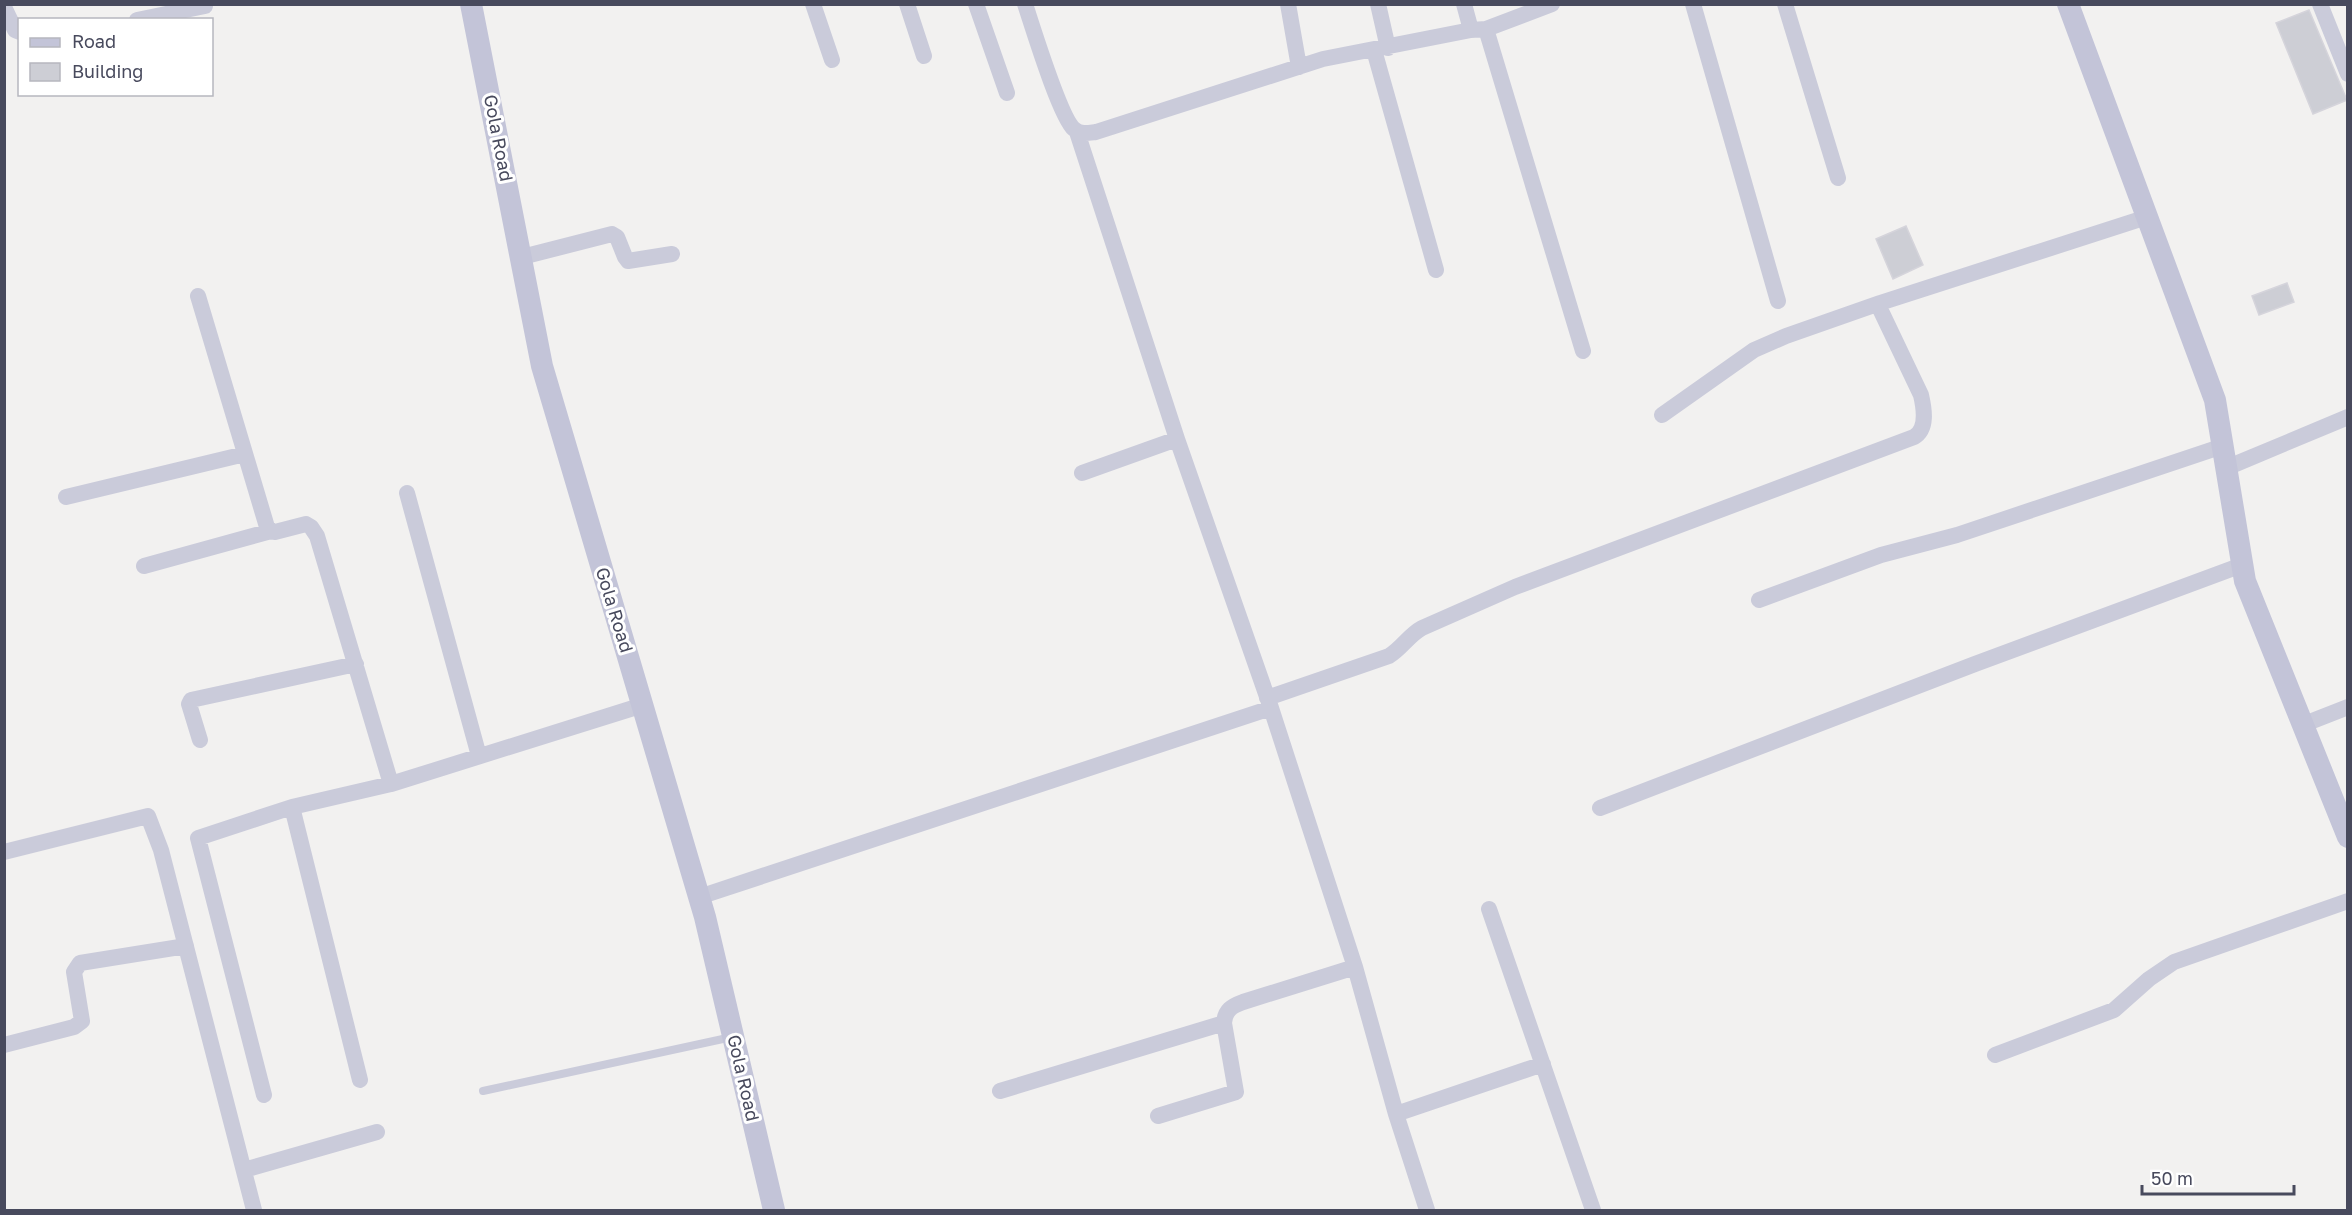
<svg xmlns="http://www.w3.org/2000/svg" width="2352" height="1215" font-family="'Golos Text',sans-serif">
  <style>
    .building { fill: #cdced5; stroke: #d5d4db; stroke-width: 1.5 }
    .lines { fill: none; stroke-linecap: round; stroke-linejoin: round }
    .lane { stroke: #cacbda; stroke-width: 8 }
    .street { stroke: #cacbda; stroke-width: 16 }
    .secondary { stroke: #c3c4d8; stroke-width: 22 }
    .labels { text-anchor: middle; stroke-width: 6; stroke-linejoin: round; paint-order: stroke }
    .street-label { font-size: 18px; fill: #484a5d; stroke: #fff }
  </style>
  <rect width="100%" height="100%" fill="#f2f1f0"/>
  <path class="building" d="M2309 10 2347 100 2313 114 2276 23Z
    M1906 226 1923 265 1893 279 1876 239Z
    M2287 283 2294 302 2259 315 2252 296Z"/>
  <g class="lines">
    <path class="lane" d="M483 1091 732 1037"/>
    <path class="street" d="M813 4 832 60
      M907 4 924 56
      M976 4 1007 93
      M1025 4C1033 28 1060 117 1074 129 1081 135 1088 133 1096 132L1323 59 1471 30 1486 29 1552 4
      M1288 4 1299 67
      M1378 4 1388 48
      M1464 4 1471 30
      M1693 4 1778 301
      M1785 4 1838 178
      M2320 4 2348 74
      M4 7 15 30 20 32
      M137 20 205 6
      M1486 29 1583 351
      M1374 50 1436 270
      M1077 132 1177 439 1271 708 1355 967 1396 1114 1427 1210
      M522 257 612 234 617 237 625 257 628 261 672 254
      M198 296 267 527 271 531 275 532 306 524 311 527 317 536 391 784
      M1662 415 1754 350 1786 336 1880 303
      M2226 468 2348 417
      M1082 473 1177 439
      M407 493 479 756
      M66 497 245 454
      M144 566 271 531
      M1759 600 1881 555 1957 535 2223 446
      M1267 698 1389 656C1402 648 1409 635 1422 628L1515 587 1914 437C1928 429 1924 408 1921 395L1881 311 1880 303 2147 217
      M2302 725 2348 707
      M200 740 189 704 191 700 356 664
      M292 807 360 1080
      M1600 808 1975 664 2242 565
      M4 852 148 816 161 850 254 1210
      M699 897 1271 708
      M1489 909 1593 1210
      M4 1045 74 1027 82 1021 74 972 80 963 186 946
      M1995 1055 2114 1010 2149 979 2174 962 2348 901
      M1000 1091 1224 1023
      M264 1095 198 838 292 807 391 784 643 705
      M1396 1114 1543 1064
      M1158 1116 1236 1092 1224 1023C1225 1010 1232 1006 1243 1002L1355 967
      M244 1170 377 1132"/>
    <path class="secondary" d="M471 4 542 366 705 917 774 1210
      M2068 4 2215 400 2245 581 2348 837"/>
  </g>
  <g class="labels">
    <g class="street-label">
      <text transform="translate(498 138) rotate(79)" y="6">Gola Road</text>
      <text transform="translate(614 610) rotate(73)" y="6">Gola Road</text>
      <text transform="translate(743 1078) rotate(77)" y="6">Gola Road</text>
    </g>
  </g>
  <rect width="2352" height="1215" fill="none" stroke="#484a5d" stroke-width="12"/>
  <rect x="18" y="18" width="195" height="78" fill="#ffffff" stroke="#b6b7be" stroke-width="1.5"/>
  <rect x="30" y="38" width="30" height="9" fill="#c3c4d8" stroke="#b6b7be" stroke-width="1.5"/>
  <text x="72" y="48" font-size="18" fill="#484a5d">Road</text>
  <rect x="30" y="63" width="30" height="18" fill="#cdced5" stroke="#b6b7be" stroke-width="1.5"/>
  <text x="72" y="78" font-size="18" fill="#484a5d">Building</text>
  <path d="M2142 1185v9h152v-9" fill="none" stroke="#484a5d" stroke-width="3"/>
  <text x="2151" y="1185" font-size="18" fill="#484a5d" stroke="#ffffff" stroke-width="4.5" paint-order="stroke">50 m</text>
</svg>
